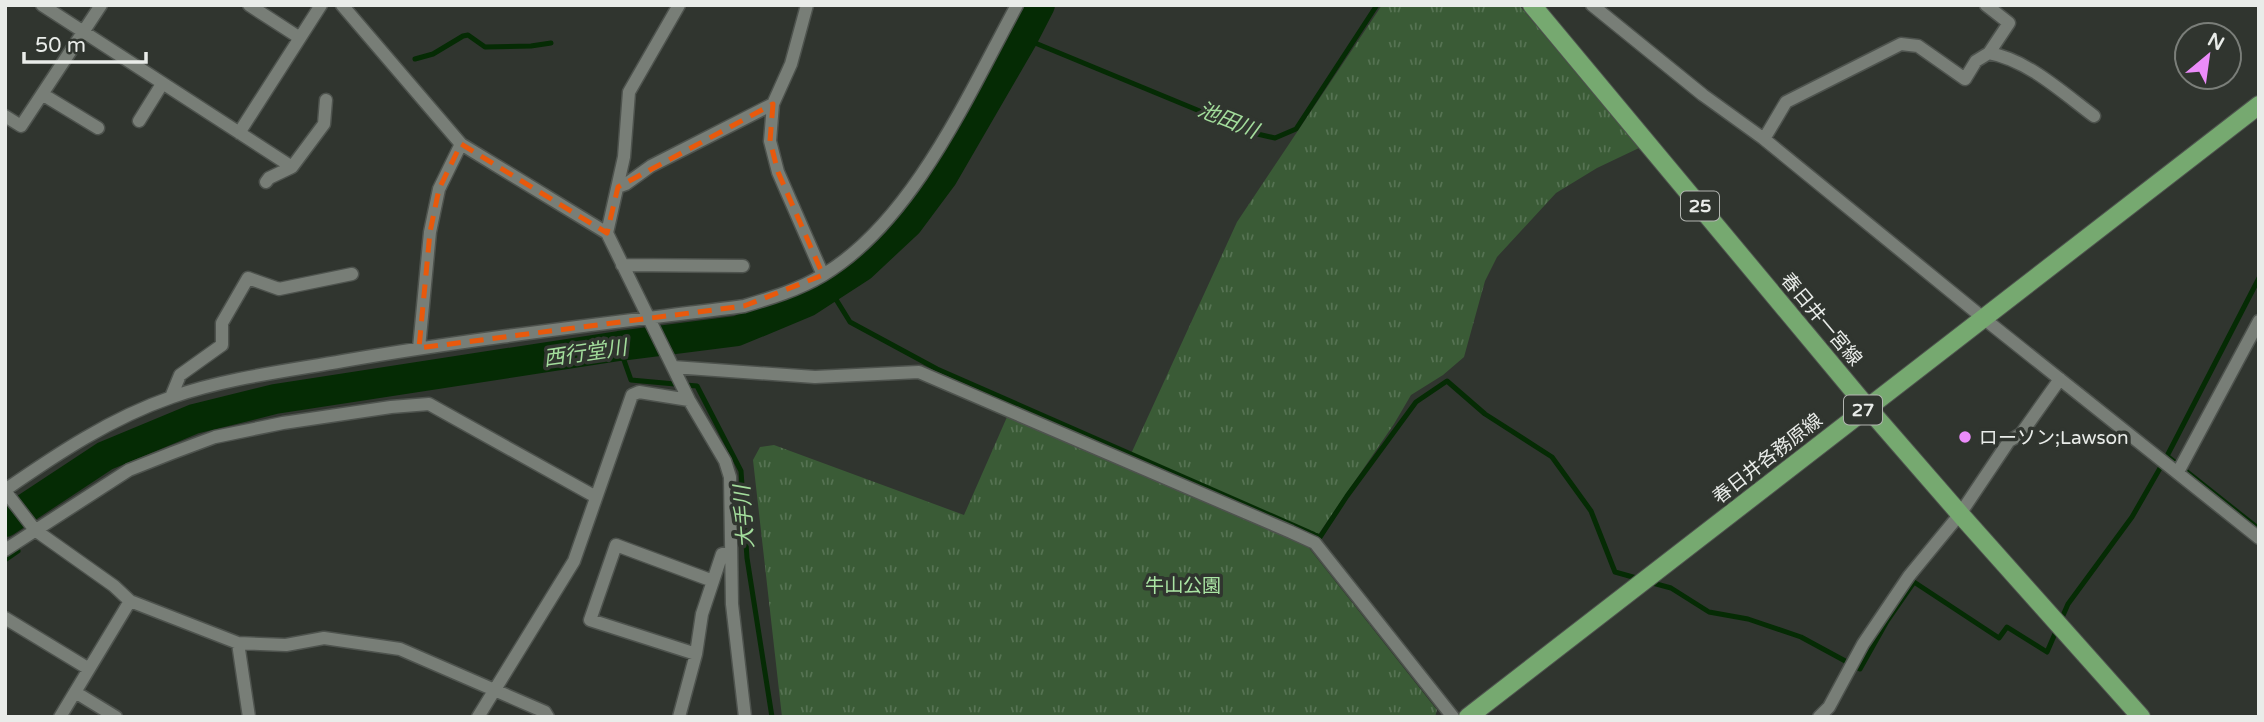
<svg xmlns="http://www.w3.org/2000/svg" width="2264" height="722" font-family="'Varela Round','Noto Sans JP',sans-serif">
  <style>
    .park { fill: url(#park-tufts) }
    .lines { fill: none; stroke-linecap: round; stroke-linejoin: round }
    .stream { stroke: #052b04; stroke-width: 5 }
    .river { stroke: #052b04; stroke-width: 30 }
    .minor-casing { stroke: #4e534e; stroke-width: 15 }
    .primary-casing { stroke: #4e534e; stroke-width: 20 }
    .minor { stroke: #787e77; stroke-width: 12 }
    .primary { stroke: #76a970; stroke-width: 18 }
    .marked { fill: none; stroke: #e8590c; stroke-width: 5; stroke-dasharray: 14 9; stroke-linejoin: round }
    .poi-dot { fill: #ec8cfa; stroke: #30352f; stroke-width: 2.5 }
    .labels { text-anchor: middle; stroke-width: 7; stroke-linejoin: round; paint-order: stroke }
    .shield { fill: #30352f; stroke: #b2b5b1; stroke-width: 2 }
    .shield-label { font-size: 18px; font-weight: bold; fill: #e9ece9 }
    .street-label { font-size: 19px; fill: #e9ece9; stroke: #30352f }
    .poi-label { font-size: 19px; fill: #e9ece9; stroke: #30352f; text-anchor: start }
    .park-label { font-size: 19px; fill: #aae5a4; stroke: #30352f }
    .water-label { font-size: 21px; font-style: italic; fill: #a3dd9c; stroke: #30352f }
  </style>
  <defs>
    <pattern id="park-tufts" width="24" height="20" patternUnits="userSpaceOnUse" patternTransform="scale(1.75)"><rect width="24" height="20" fill="#3a5b36"/><path d="M3 7l-1-3M5 7V3M7 7l1-3M15 17l-1-3M17 17v-4M19 17l1-3" fill="none" stroke="#567353"/></pattern>
  </defs>
  <rect width="100%" height="100%" fill="#30352f"/>
  <path class="park" d="M1382 5H1519L1639 148 1597 168 1556 193 1497 257 1485 281 1464 357 1443 375 1411 395 1394 424 1309 548 1437 710 1435 717H782L753 460 760 447 774 445 964 515 1007 417 1125 467 1237 222Z"/>
  <g class="lines">
    <path class="stream" d="M1023 38 1253 133 1275 138 1296 129 1377 5
      M415 59 433 54 463 36 468 35 485 47 531 46 551 43
      M829 288 850 322 937 369 1320 537 1347 496 1416 402 1447 381 1485 414 1552 457 1591 511 1615 572 1640 579
      M619 346 631 380 697 386 741 471 747 558 772 717
      M2167 456 2259 529
      M5 560 18 551
      M1649 582 1671 588 1709 612 1748 619 1801 637 1860 669 1887 621 1914 582 1999 638 2007 627 2047 652 2057 629
      M2061 620 2068 604 2132 517 2167 456 2259 278"/>
    <path class="river" d="M5 522 105 456 194 419 275 399 619 346 737 331 807 302 861 267 908 223 943 176 1023 38 1040 5"/>
    <g class="minor-casing">
      <path id="minor" d="M42 5 292 167
        M249 5 300 38
        M342 5 461 144 607 233
        M679 5 629 92 624 157 607 233 689 400 725 461 730 477 732 604 745 717
        M1592 5 1703 95 1764 139 1982 317 2259 538
        M1986 5 2009 23 1989 53
        M42 94 98 128
        M773 104 770 141 778 172 823 275
        M5 116 21 126 101 5
        M139 121 162 84
        M239 133 321 5
        M1764 139 1786 102 1901 44 1918 46 1965 79 1976 61 1989 53C2028 60 2063 93 2094 116
        M266 182 269 178 292 167 324 124 326 100
        M618 187 626 184 651 166 773 104 791 64 807 5
        M622 265 743 266
        M419 348 430 232 439 189 461 144
        M673 367 815 377 919 372 1291 532 1315 543 1453 717
        M171 397 180 375 222 345V323L248 278 279 289 352 274
        M2178 472 2259 321
        M5 490C57 454 111 418 172 397 227 378 286 371 343 361 476 338 610 323 744 306 771 298 798 290 823 275 913 221 968 95 1017 5
        M5 491 35 530 114 586 130 601 238 643 286 645 324 638 400 649 545 712 548 717
        M5 550 129 470 172 453 215 437 283 423 391 407 429 404 596 497
        M5 618 89 669
        M238 643 249 717
        M696 654 590 620 616 545 713 581
        M75 692 116 717
        M60 717 130 601
        M478 717 574 561 632 395 639 392 689 400
        M679 717 696 654 702 614 722 554 731 552
        M1819 717 1829 707 1863 644 1909 576 1960 514 2009 441 2021 434 2060 379"/>
    </g>
    <g class="primary-casing">
      <path id="primary" d="M1532 5 1867 407 1960 514 2141 717
        M1468 717 2259 105"/>
    </g>
    <use href="#minor" class="minor"/>
    <use href="#primary" class="primary"/>
  </g>
  <path class="marked" d="M773 104 770 141 778 172 823 275 744 306 419 348 430 232 439 189 461 144 607 233 618 187Z"/>
  <circle class="poi-dot" cx="1965" cy="437" r="7"/>
  <g class="labels">
    <g class="shield">
      <rect x="1681" y="191.5" width="38" height="29" rx="5"/>
      <rect x="1844" y="395.5" width="38" height="29" rx="5"/>
    </g>
    <g class="shield-label">
      <text x="1700" y="212">25</text>
      <text x="1863" y="416">27</text>
    </g>
    <g class="street-label">
      <text transform="translate(1822 319) rotate(50)" y="7">春日井一宮線</text>
      <text transform="translate(1767 458) rotate(-38)" y="7">春日井各務原線</text>
    </g>
    <g class="poi-label">
      <text x="1979" y="444">ローソン;Lawson</text>
    </g>
    <g class="park-label">
      <text x="1183" y="592">牛山公園</text>
    </g>
    <g class="water-label">
      <text transform="translate(1228 120) rotate(22)" y="7">池田川</text>
      <text transform="translate(585 353) rotate(-8)" y="7">西行堂川</text>
      <text transform="translate(744 517) rotate(-94)" y="7">大手川</text>
    </g>
  </g>
  <rect width="2264" height="722" fill="none" stroke="#e9ece9" stroke-width="14"/>
  <g transform="translate(2208 56) rotate(29)"><circle r="33" fill="#30352f" stroke="#7a7e79" stroke-width="2"/>
  <path d="M0-5L12 26L0 18L-12 26Z" fill="#ec8cfa"/>
  <text y="-10" font-size="19" font-weight="bold" text-anchor="middle" fill="#e9ece9">N</text>
  </g>
  <path d="M24 52v10h122v-10" fill="none" stroke="#e9ece9" stroke-width="3.5"/>
  <text x="35" y="52" font-size="21" fill="#e9ece9" stroke="#30352f" stroke-width="5" paint-order="stroke">50 m</text>
</svg>
